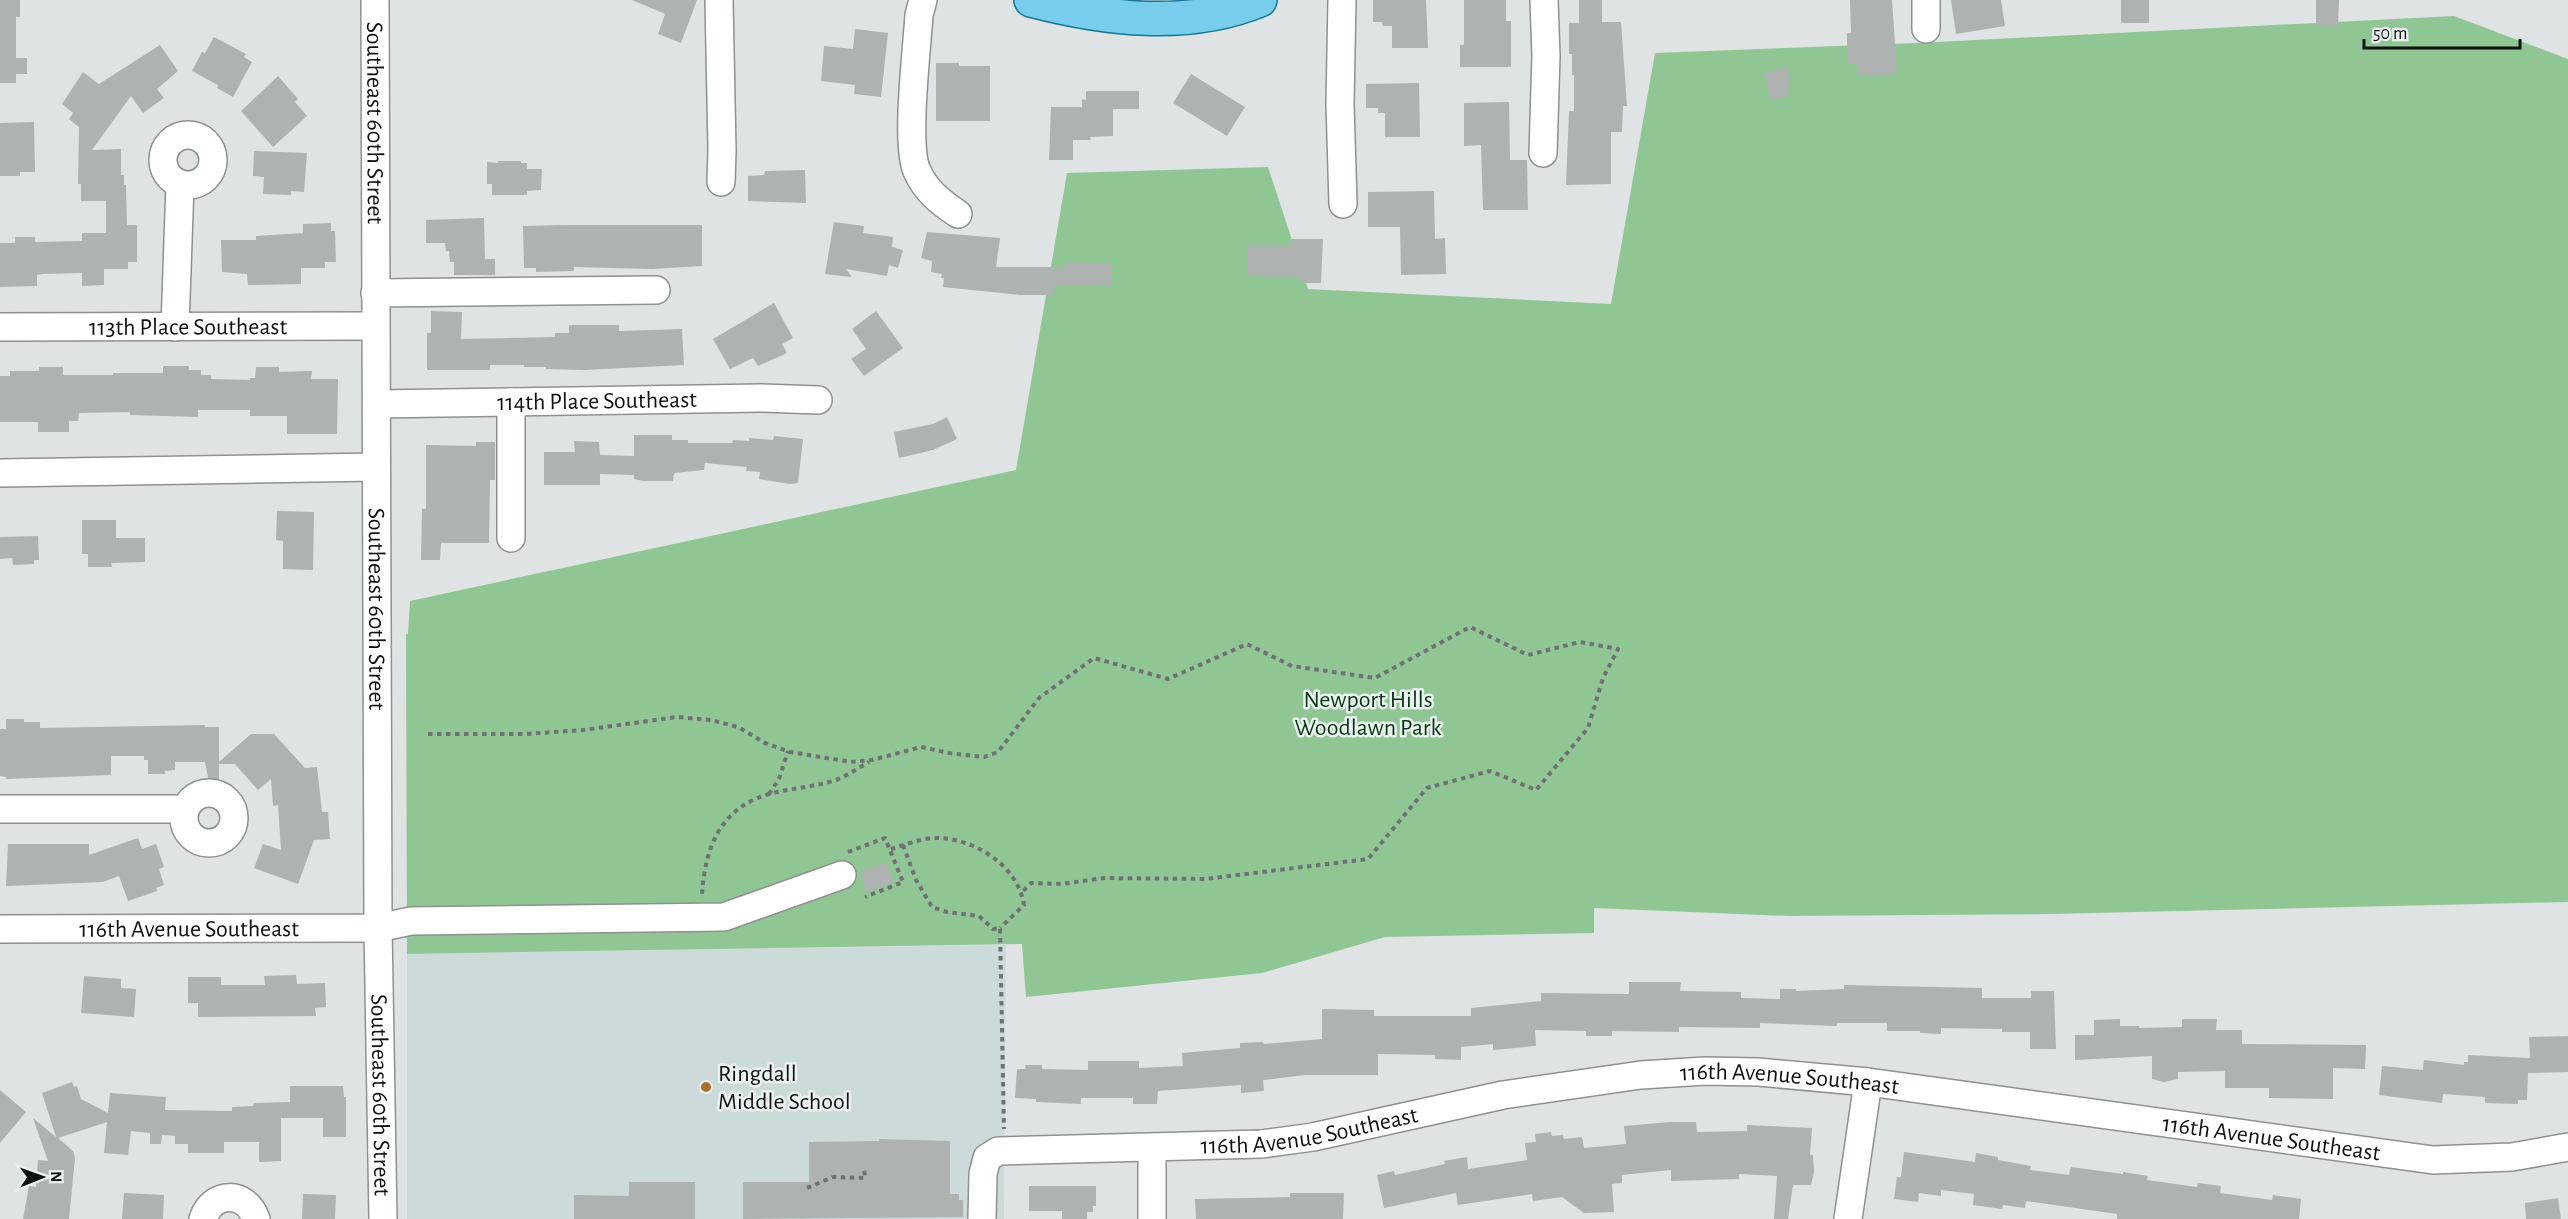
<svg xmlns="http://www.w3.org/2000/svg" width="2568" height="1219" font-family="'Alegreya Sans',sans-serif">
  <style>
    .built { fill: #ccdada }
    .green { fill: #90c693 }
    .building { fill: #aeb2b0 }
    .lines { fill: none; stroke-linecap: round; stroke-linejoin: round }
    .minor-casing { stroke: #8d9192; stroke-width: 30 }
    .major-casing { stroke: #187596; stroke-width: 36 }
    .path { stroke: #6f7273; stroke-width: 4; stroke-dasharray: 4.5 4.5; stroke-linecap: butt }
    .minor { stroke: #fff; stroke-width: 27 }
    .major { stroke: #77cdeb; stroke-width: 33 }
    .poi-dot { fill: #ac7033; stroke: #ecf1f1; stroke-width: 2 }
    .labels { text-anchor: middle; stroke-width: 5; stroke-linejoin: round; paint-order: stroke }
    .street-label { font-size: 24px; fill: #0f1111; stroke: #ecf1f1 }
    .park-label { font-size: 24px; fill: #063810; stroke: #ecf1f1 }
    .poi-label { font-size: 24px; fill: #0f1111; stroke: #ecf1f1; text-anchor: start }
  </style>
  <rect width="100%" height="100%" fill="#dfe3e4"/>
  <path class="built" d="M1006 945 1004 1219H407V954Z"/>
  <path class="green" d="M2454 16 2568 59V902L2051 914 1789 916 1594 908V933L1385 937 1262 973 1026 997 1022 944 407 954 406 634H408L410 601 1016 470 1067 173 1268 167 1308 289 1611 304 1655 53 1917 43Z"/>
  <path class="building" d="M0 0H20V17H16V58H27V74H16V83H0Z
    M632 0H697L681 43 658 34 665 14Z
    M1373 0H1426L1428 48H1392V26H1383L1382 22H1373Z
    M1464 0H1506V21H1511V67H1460V45H1464Z
    M1579 0H1602V22H1621L1627 106H1623L1622 132H1611V184L1566 185 1569 111H1574V75H1572V54H1569V23H1579Z
    M1850 0H1892L1897 74 1857 76V64H1847V33H1851Z
    M1951 0H2001L2005 26 1956 34Z
    M2121 0H2149V23H2121Z
    M2316 0H2339L2338 27 2316 26Z
    M855 29 888 33 881 97 854 94 855 85 821 81 824 46 853 49Z
    M214 37 246 54 244 57 252 62 233 97 217 88 218 85 192 71 202 52 205 53Z
    M160 45 178 71 157 89 164 98 143 113 131 96 92 150 121 149V175H124V185H126L127 225H137V262H128V269H104V285L82 286V273L43 274 37 275V286L0 287V243H15V237H35V242L82 241V233H106V201H81V184H78L79 127 69 119 73 113 62 104 83 72 99 84Z
    M936 63H959V66H990V121H936Z
    M1787 67 1791 88 1786 89 1788 96 1771 100 1764 73Z
    M1191 74 1245 107 1227 136 1173 103Z
    M278 76 298 99 295 102 307 116 273 147 241 111Z
    M1419 83 1420 137H1385V113H1378V108H1366V84Z
    M1086 91H1139V109H1113V136L1090 137 1091 140H1073V160H1049L1051 107H1082V99L1086 100Z
    M1509 102 1510 160H1527L1528 210H1483L1481 145 1464 146V103Z
    M34 122 35 172H20V176H0V123Z
    M254 151 307 153 304 192 291 191V195L263 194 264 177 253 176Z
    M498 161H521V163H527V169H542L541 190 527 191V195H492V184H487V162L498 163Z
    M805 170 806 203 748 201V176L764 175 765 171Z
    M1434 191 1435 239 1445 238 1446 274 1401 275 1400 227H1368V192Z
    M484 218 485 259H495V275H454V262H450L449 251H446L445 243H426V220Z
    M834 222 864 226 863 233 893 237 892 247 903 250 898 268 889 265 887 276 846 269 852 277 825 274Z
    M331 223V231H335L336 262H325V268H301V284L248 285 247 274 222 272 221 240H256V236L303 233V224Z
    M564 225H702V266L652 269 574 267V271L536 272V268H524L523 226Z
    M927 232 1000 238 996 267H1065V262L1112 263V285H1053V295H1020L943 287 944 278H941L942 274 931 272 932 261 921 258Z
    M1292 239H1323L1321 283H1301L1300 277 1247 276 1248 245H1292Z
    M774 303 793 338 782 344 787 353 758 366 753 358 730 369 713 339Z
    M431 311 462 312 461 339 555 337V333H569V325H619V331L682 329 684 365 584 370 546 369V367H524V365H490V370H427V333H431Z
    M876 311 903 348 864 376 851 359 866 349 852 329Z
    M163 366H189V370H201V375H211V379L250 380V378H255L256 367H279V372L312 371 311 379H338L337 434H287V416H250V410H198V417L130 415V412L79 413 78 421H69V432H38V422H0V376H10V371H39V367H63V375H113V373H163Z
    M947 417 957 439 933 450 899 458 894 432 933 424Z
    M634 435H672V440H688V443H732L733 440 749 441V438L773 440 774 436 803 439 798 483 790 484 759 479 760 472 746 471 747 467 705 463 704 470 674 473 673 481H643L634 479V475L600 474V485H544V452H575L574 441 599 442 600 455 634 456Z
    M476 442H495V480H490L489 543H441L440 560H421L422 509H426V445L476 446Z
    M277 511 314 512 313 570 283 569V541L276 540Z
    M82 520H116V538H145V562L111 563 112 567H88V554H82Z
    M38 536 39 560H34V564L13 565 12 558 0 559V537Z
    M6 719H24V722H40V728L205 725V727H219V762L251 734H274L305 768 317 767 322 812H328L330 839 314 840 298 884 254 868 263 844 281 850 278 805 273 806 271 779 258 790 235 764H219V792L211 793 205 762H175V770L165 771V774H148V760H144V756H111V775L6 779V777L0 776V729H6Z
    M138 838 142 849 156 844 164 867 159 869 164 885 156 888 157 891 128 901 119 876 103 882 6 886 8 844H89V855Z
    M886 862 893 882 867 892 860 872Z
    M296 975 297 984 325 983 326 1007 315 1008 316 1016 198 1017V1003H188V977H221V985H265L264 976Z
    M84 976 121 979V988L136 989 134 1017 81 1013Z
    M1629 982H1681L1680 991 1741 992V998L1780 999V989H1796V991L1844 989V985L1982 988V998H2031V991H2054L2056 1049H2030V1032H2002V1029L1941 1028V1034L1920 1033V1031H1887V1023H1837V1026L1760 1023V1028L1679 1027V1032L1612 1031V1036H1586V1031L1535 1030 1536 1046 1493 1050V1044L1461 1047V1060L1435 1059V1055L1378 1054V1075H1305L1263 1080 1264 1091 1241 1093V1085L1158 1091 1157 1104H1133V1098H1081V1104L1036 1102V1099L1015 1098 1017 1069H1026L1025 1065H1042V1069L1088 1070V1061H1139V1068L1183 1066 1182 1053 1240 1048V1043L1263 1042 1264 1044 1322 1039V1009L1374 1010V1016H1471V1008L1541 1001V993L1629 994Z
    M2120 1019V1026H2139V1028L2182 1027V1019H2217L2216 1030H2242V1044L2366 1045 2365 1069 2333 1068V1099L2269 1098V1088H2225V1071L2178 1072V1079L2164 1082 2152 1079V1056L2075 1060V1035H2094V1020Z
    M2568 1036V1072L2528 1073 2527 1100H2518V1104L2485 1103V1097L2443 1094 2442 1103 2379 1095 2382 1066 2423 1070 2424 1060 2464 1065V1062H2468V1055L2530 1058 2529 1037Z
    M72 1082 74 1087 77 1086 81 1099 108 1113 110 1093 166 1097 165 1110 232 1111V1107L253 1106 254 1103 290 1102V1086H343L344 1097H346V1137H323V1118H281V1161L259 1162V1142H224V1153H188V1144H175V1136L162 1135 161 1144H150V1133L131 1131 128 1155 104 1153 107 1122 58 1138 73 1151 75 1158 69 1219H23L29 1186 36 1187 38 1160 48 1161 33 1118 56 1137 42 1093Z
    M0 1090 26 1112 0 1143Z
    M1670 1122H1696L1697 1132 1747 1131V1125L1812 1128 1810 1155H1813L1814 1172 1811 1185H1793L1788 1219H1774L1777 1176 1739 1174V1179L1671 1181V1170L1622 1175V1183L1612 1184 1614 1212 1584 1213 1562 1197 1533 1201 1532 1194 1458 1205 1456 1193 1384 1208 1377 1175 1394 1171 1395 1175 1445 1164 1444 1161 1467 1157 1468 1169 1527 1160 1525 1143 1536 1142 1535 1134 1551 1132 1552 1136 1563 1135 1564 1139 1582 1137 1584 1148 1626 1144 1624 1126Z
    M879 1139 950 1141V1194H959V1200H963V1217L743 1219V1182H809V1142L879 1141Z
    M1904 1152 1975 1162 1976 1153 1998 1157V1160L2031 1166 2030 1170 2069 1175 2071 1167 2123 1174V1172L2148 1176 2147 1180 2197 1187 2198 1183 2221 1186 2220 1193 2272 1200 2273 1195 2301 1199 2299 1219H2117V1214L2026 1201 2025 1208 2003 1205 2002 1209 1973 1205 1974 1194 1941 1190V1196L1919 1193 1918 1202 1894 1199 1897 1177H1901Z
    M629 1182H695V1219H574V1195L629 1196Z
    M1029 1186H1096V1206H1093V1212H1087V1219H1062V1211H1029Z
    M124 1193 164 1195 163 1219H122Z
    M1290 1193H1344L1343 1219H1196L1195 1199 1290 1197Z
    M303 1194 336 1195 335 1219H302Z
    M2558 1198 2561 1219H2526L2525 1203Z"/>
  <g class="lines">
    <g class="minor-casing">
      <g id="minor">
        <path id="s1" d="M375 0 378 928 383 1219"/>
        <path d="M719 0 722 150 721 182"/>
        <path d="M923 0 919 15C917 48 905 145 917 171 926 191 940 202 958 214"/>
        <path d="M1342 0 1340 103 1343 204"/>
        <path d="M1926 0V29"/>
        <circle cx="188" cy="160" r="25"/>
        <path d="M1543 153 1546 56 1544 0"/>
        <path d="M375 293 656 290"/>
        <path id="s2" d="M0 327 375 326"/>
        <path d="M175 327 180 184"/>
        <path d="M511 402V538"/>
        <path id="s3" d="M377 404 761 398 818 400"/>
        <path d="M0 473 376 467"/>
        <circle cx="209" cy="818" r="25"/>
        <path d="M0 809H185"/>
        <path id="s4" d="M0 929 378 928 411 921 724 917 842 875"/>
        <path d="M203 1219C212 1191 246 1190 256 1219"/>
        <path id="s5" d="M982 1219 983 1174 987 1158 998 1151 1261 1144 1313 1137 1503 1095 1641 1075 1705 1071 1758 1072 1868 1082 2433 1160 2512 1157 2568 1147"/>
        <path d="M1152 1219V1148"/>
        <path d="M1848 1219 1868 1082"/>
      </g>
    </g>
    <g class="major-casing">
      <path id="major" d="M1031 0C1104 19 1188 30 1260 0"/>
    </g>
    <path class="path" d="M428 734H526L583 730 677 717 711 720 738 727 765 743 790 752 851 762 872 760 921 747 949 753 984 757 998 752 1039 698 1094 658 1168 679 1247 644 1292 666 1375 678 1470 627 1528 655 1580 642 1618 649 1603 678 1588 728 1536 790 1490 771 1427 788 1368 859 1205 879 1104 878 1062 884 1031 883 1022 892
      M769 794 779 779 788 751
      M903 845 916 880 932 907 947 912 979 916 993 929 1000 928 1004 1129
      M891 849C905 845 921 838 936 838 975 838 1018 866 1024 905L1000 928
      M848 852 885 838 903 882 865 897
      M702 894C705 848 720 808 769 794 791 788 815 787 836 780 847 776 858 768 869 762
      M807 1188 833 1177 865 1178 864 1167"/>
    <use href="#minor" class="minor"/>
    <use href="#major" class="major"/>
  </g>
  <circle class="poi-dot" cx="706" cy="1087" r="6"/>
  <g class="labels">
    <g class="street-label">
      <text dy="8" stroke="none"><textPath href="#s1" startOffset="123">Southeast 60th Street</textPath></text>
      <text dy="8" stroke="none"><textPath href="#s2" startOffset="188">113th Place Southeast</textPath></text>
      <text dy="8" stroke="none"><textPath href="#s3" startOffset="220">114th Place Southeast</textPath></text>
      <text dy="8" stroke="none"><textPath href="#s1" startOffset="609">Southeast 60th Street</textPath></text>
      <text dy="8" stroke="none"><textPath href="#s4" startOffset="189">116th Avenue Southeast</textPath></text>
      <text dy="8" stroke="none"><textPath href="#s5" startOffset="873">116th Avenue Southeast</textPath></text>
      <text dy="8" stroke="none"><textPath href="#s1" startOffset="1095">Southeast 60th Street</textPath></text>
      <text dy="8" stroke="none"><textPath href="#s5" startOffset="387">116th Avenue Southeast</textPath></text>
      <text dy="8" stroke="none"><textPath href="#s5" startOffset="1359">116th Avenue Southeast</textPath></text>
    </g>
    <g class="park-label">
      <text x="1368" y="707">Newport Hills<tspan x="1368" dy="28">Woodlawn Park</tspan></text>
    </g>
    <g class="poi-label">
      <text x="718" y="1081">Ringdall<tspan x="718" dy="28">Middle School</tspan></text>
    </g>
  </g>
  <g transform="translate(42 1177) rotate(89)" stroke="#ecf1f1" stroke-width="4.5" paint-order="stroke">
  <path d="M0-4.5L10 22L0 15L-10 22Z" fill="#0f1111"/>
  <text y="-9" font-size="16" font-weight="bold" text-anchor="middle" fill="#0f1111">N</text>
  </g>
  <path d="M2364 39v9h156v-9" fill="none" stroke="#0f1111" stroke-width="3"/>
  <text x="2373" y="39" font-size="18" fill="#0f1111" stroke="#ecf1f1" stroke-width="4.5" paint-order="stroke">50 m</text>
</svg>
